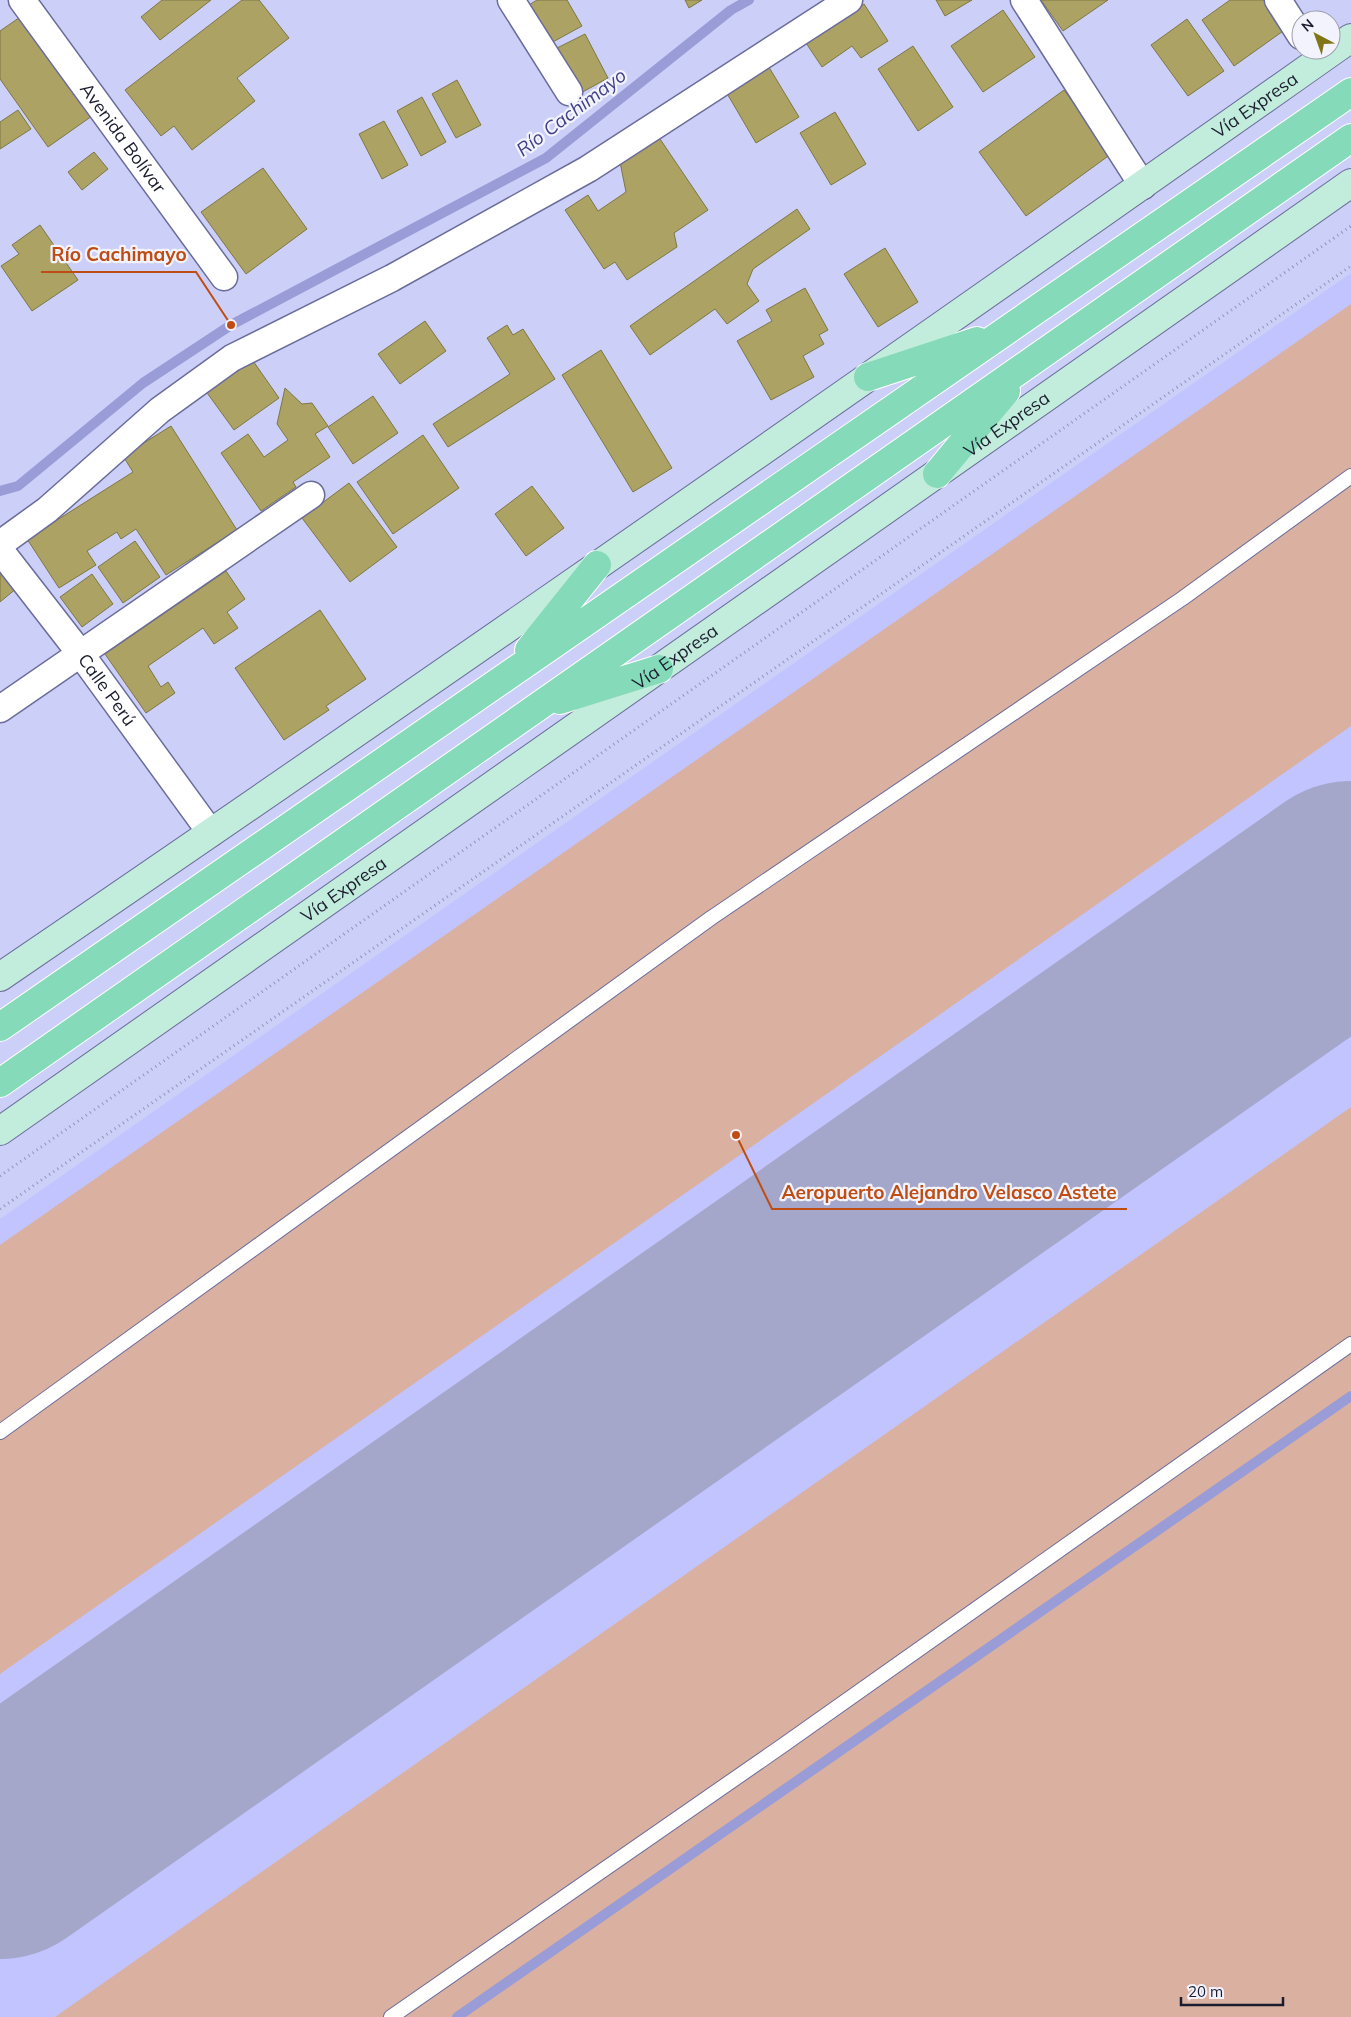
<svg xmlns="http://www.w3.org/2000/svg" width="1351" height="2017" font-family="Mulish,sans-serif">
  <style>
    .built { fill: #c1c4fe }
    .green { fill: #dab0a0 }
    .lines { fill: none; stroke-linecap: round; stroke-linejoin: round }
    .stream { stroke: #999cd6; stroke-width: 10 }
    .runway { stroke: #a4a6ca; stroke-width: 230 }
    .building { fill: #aba263; stroke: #7e7744 }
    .service-casing { stroke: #6a6c9a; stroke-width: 16 }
    .minor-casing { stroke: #6a6c9a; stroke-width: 29 }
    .secondary-casing { stroke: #6a6c9a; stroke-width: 30 }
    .primary-casing { stroke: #fff; stroke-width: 30 }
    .path { stroke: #9395b7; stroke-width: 3; stroke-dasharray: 1 4; stroke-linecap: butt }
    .service { stroke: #fff; stroke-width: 14 }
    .minor { stroke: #fff; stroke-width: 26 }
    .secondary { stroke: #c2eddc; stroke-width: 28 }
    .primary { stroke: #85dbb9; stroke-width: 28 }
    .labels { text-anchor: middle; stroke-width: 4.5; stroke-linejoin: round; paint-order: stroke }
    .street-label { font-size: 18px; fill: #1b1c2f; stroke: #f2f3fd }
    .water-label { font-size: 19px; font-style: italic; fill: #434187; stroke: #f2f3fd }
    .leader { fill: none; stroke: #bf4d13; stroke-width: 2 }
    .callout-dot { fill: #bf4d13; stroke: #f2f3fd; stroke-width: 2 }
    .callout-label { font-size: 19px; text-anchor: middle; font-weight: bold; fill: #bf4d13; stroke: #f2f3fd; stroke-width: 4.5; stroke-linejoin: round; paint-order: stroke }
  </style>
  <rect width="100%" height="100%" fill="#cccff8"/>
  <path class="built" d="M1351 273V2017H0V1219Z"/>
  <path class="green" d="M1351 304V726L0 1674V1245Z
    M1351 1107V2017H55Z"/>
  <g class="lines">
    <path class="stream" d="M0 491 18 486 143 383 231 325 546 158 731 10 749 0
      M457 2017 1351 1396"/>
    <path class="runway" d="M0 1844 1351 896"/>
  </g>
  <path class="building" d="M162 0H211L160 40 141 17Z
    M242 0H259L289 38 237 78 255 101 192 150 174 126 161 136 125 90Z
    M537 0H567L582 26 551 43 529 5Z
    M685 0H702L689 8Z
    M936 0H972L945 16Z
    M1041 0H1108L1063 31Z
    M1230 0H1265L1286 29 1234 66 1202 20Z
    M864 4 888 41 861 58 852 46 822 67 806 43Z
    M1003 10 1035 57 983 92 951 46Z
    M23 15 92 116 48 147 0 79V31Z
    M1187 19 1224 71 1188 96 1151 45Z
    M585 34 608 78 579 94 555 49Z
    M913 46 953 107 918 131 878 69Z
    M764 59 799 117 756 143 722 85Z
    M457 80 481 125 456 138 432 94Z
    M1064 90 1111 154 1026 216 979 152Z
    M422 97 446 142 421 156 397 111Z
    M18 110 31 129 0 149V122Z
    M835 112 866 164 831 185 800 133Z
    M384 121 408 165 382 179 359 134Z
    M658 136 708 210 674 233 677 247 627 280 615 262 604 269 565 210 588 195 598 211 626 192 620 162Z
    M94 152 108 169 82 190 68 172Z
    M263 168 307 229 246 274 201 212Z
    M797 209 810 229 753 269 747 284 759 301 727 324 715 309 650 355 630 326Z
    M40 225 78 280 32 311 1 266 19 254 12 245Z
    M885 248 918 302 878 327 844 274Z
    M805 288 828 330 819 335 824 344 803 356 814 377 771 400 737 341 772 321 766 310Z
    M425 321 446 351 400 384 378 354Z
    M507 325 513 335 523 329 555 379 448 447 433 424 510 374 487 338Z
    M601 350 672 468 633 492 562 375Z
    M251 358 279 398 234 430 205 390Z
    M285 388 302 404 312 403 328 426 315 434 330 457 293 482 296 487 261 511 221 453 248 434 264 457 288 440 277 424Z
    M373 396 398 433 353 464 328 427Z
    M171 426 237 530 166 575 136 529 121 539 117 532 87 551 96 565 59 588 27 539 133 472 123 456Z
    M423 435 459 488 393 534 357 482Z
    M349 483 397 547 350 582 302 518Z
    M532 486 564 528 526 556 495 514Z
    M135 541 160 577 123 603 98 567Z
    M0 566 17 588 0 602Z
    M226 571 245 599 227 612 238 628 214 644 203 628 148 666 161 687 168 682 175 693 146 713 105 654Z
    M92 574 113 604 82 627 60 597Z
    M320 610 366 679 326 706 329 710 284 740 235 668Z"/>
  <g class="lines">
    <g class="service-casing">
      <path id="service" d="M0 1432 711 918 1183 598 1351 476
        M391 2017 782 1746 1351 1344"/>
    </g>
    <g class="minor-casing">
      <g id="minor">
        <path id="s1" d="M22 0 224 277"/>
        <path d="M511 0 569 92"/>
        <path d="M1024 0 1143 186"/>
        <path d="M1278 0 1301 36"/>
        <path d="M0 544 47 510 160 410 232 358 392 278 588 169 849 0"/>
        <path id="s2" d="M0 550 80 653 211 833"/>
        <path d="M0 709 311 495"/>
      </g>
    </g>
    <g class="secondary-casing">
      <g id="secondary">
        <path id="s3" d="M0 977C453 668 903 354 1351 38"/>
        <path id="s4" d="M0 1131 1351 183"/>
      </g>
    </g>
    <g class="primary-casing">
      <path id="primary" d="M868 377 977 341
        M937 474 1006 391
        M529 650 597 565
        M560 700 659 669
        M0 1027 1351 92
        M0 1083 1351 138"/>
    </g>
    <path class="path" d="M0 1176 1351 226
      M0 1209 1351 266"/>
    <use href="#service" class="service"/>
    <use href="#minor" class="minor"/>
    <use href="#secondary" class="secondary"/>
    <use href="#primary" class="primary"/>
  </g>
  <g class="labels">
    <g class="street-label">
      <text dy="6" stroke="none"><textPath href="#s3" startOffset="1528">Vía Expresa</textPath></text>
      <text dy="6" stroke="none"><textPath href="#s1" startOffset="171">Avenida Bolívar</textPath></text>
      <text dy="6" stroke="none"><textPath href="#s4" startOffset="1230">Vía Expresa</textPath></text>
      <text dy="6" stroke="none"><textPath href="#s4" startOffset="825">Vía Expresa</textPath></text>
      <text dy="6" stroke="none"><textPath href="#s2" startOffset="176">Calle Perú</textPath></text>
      <text dy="6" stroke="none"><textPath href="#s4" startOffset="420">Vía Expresa</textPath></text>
    </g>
    <g class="water-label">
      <text transform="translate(571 112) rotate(-37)" y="7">Río Cachimayo</text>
    </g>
  </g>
  <path class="leader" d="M231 325L196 272H41M736 1135L772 1209H1127"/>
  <g class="callout-dot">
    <circle cx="231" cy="325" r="5"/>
    <circle cx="736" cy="1135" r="5"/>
  </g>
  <g class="callout-label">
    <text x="119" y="261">Río Cachimayo</text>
    <text x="949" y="1199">Aeropuerto Alejandro Velasco Astete</text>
  </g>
  <g transform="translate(1316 35) rotate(319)"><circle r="24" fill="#f2f3fd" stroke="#9c9dab"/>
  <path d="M0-4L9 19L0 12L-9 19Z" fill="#807517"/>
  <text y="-8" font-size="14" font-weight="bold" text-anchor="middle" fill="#1b1c2f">N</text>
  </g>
  <path d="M1181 1997v8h102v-8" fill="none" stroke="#1b1c2f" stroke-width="2.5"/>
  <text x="1188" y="1997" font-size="15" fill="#1b1c2f" stroke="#f2f3fd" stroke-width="4" paint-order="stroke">20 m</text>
</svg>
